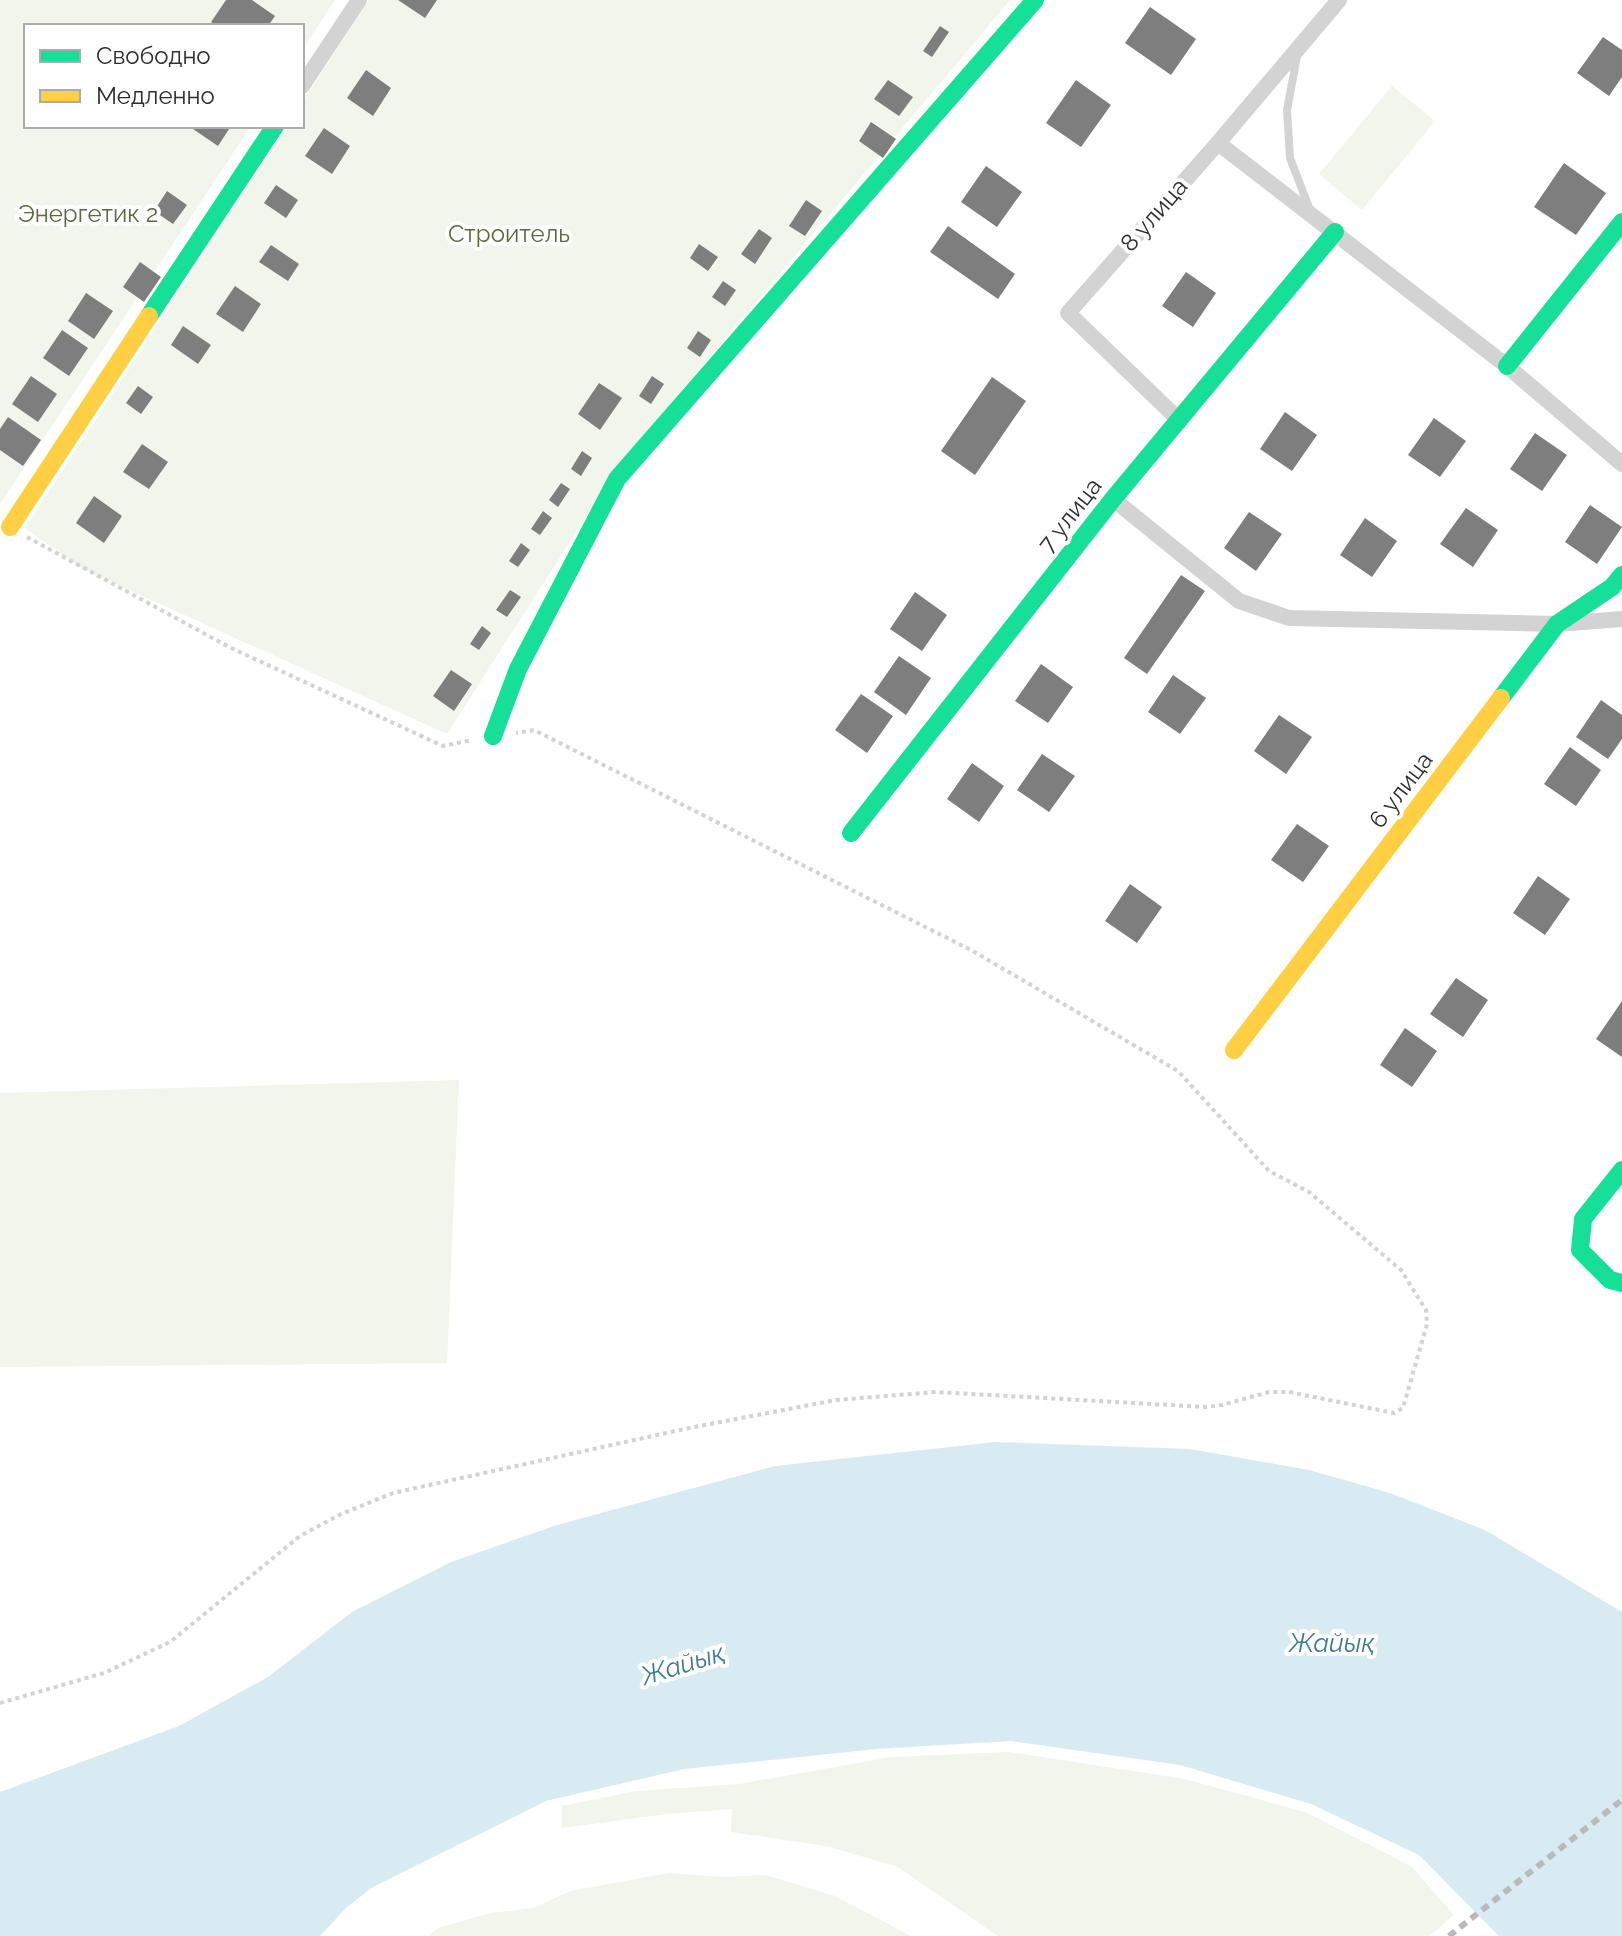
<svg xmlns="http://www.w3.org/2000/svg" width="1622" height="1936" font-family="Raleway,sans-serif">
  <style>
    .green { fill: #f1f5eb }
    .water { fill: #d8ebf2 }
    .building { fill: #7e7e7e }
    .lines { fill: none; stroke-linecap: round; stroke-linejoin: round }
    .path { stroke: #d3d3d3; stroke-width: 4; stroke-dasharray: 4 4; stroke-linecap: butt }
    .lane { stroke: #d3d3d3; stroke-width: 8 }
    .street { stroke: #d3d3d3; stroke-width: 16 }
    .fast { stroke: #16e098; stroke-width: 18 }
    .slow { stroke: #ffcf43; stroke-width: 18 }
    .rail { stroke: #bababa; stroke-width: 6; stroke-dasharray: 8 6; stroke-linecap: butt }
    .labels { text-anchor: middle; stroke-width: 8; stroke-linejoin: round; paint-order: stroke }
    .park-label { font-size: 24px; fill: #586b3a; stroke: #fff }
    .street-label { font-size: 24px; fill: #2e2e2e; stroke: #fff }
    .water-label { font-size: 26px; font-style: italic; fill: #3a7c92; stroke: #fff }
  </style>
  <rect width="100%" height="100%" fill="#fff"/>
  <path class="green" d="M0 0H335L302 50V26H26V126H251L0 504Z
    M369 0H1010L619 465 447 734 83 569 25 528 287 126H302V103Z
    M1392 86 1435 121 1362 210 1319 174Z
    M459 1080 447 1363 0 1367V1093Z
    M1009 1752 1185 1779 1305 1812 1411 1866 1454 1915 1429 1936H998L898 1867 826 1846 731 1832 732 1809 667 1814 562 1828V1806L636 1791 739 1784 891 1757Z
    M669 1873 723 1877 766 1875 835 1896 911 1936H429L438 1928 490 1913 533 1908 571 1891Z"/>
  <path class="water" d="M996 1442 1190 1449 1309 1470 1390 1493 1485 1530 1622 1612V1936H1499L1419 1855 1311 1804 1180 1765 1011 1741 876 1749 684 1769 546 1801 373 1887 347 1907 320 1936H0V1792L179 1726 268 1677 352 1612 451 1562 557 1525 775 1466Z"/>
  <path class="building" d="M226 0H252L275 16 268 26H218L211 22Z
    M398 0H437L425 18Z
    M1150 7 1196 39 1171 75 1125 43Z
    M940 26 949 32 932 57 923 51Z
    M1603 37 1622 50V77L1609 96 1577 73Z
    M366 70 391 88 373 116 347 98Z
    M888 80 913 97 899 116 874 99Z
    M1076 80 1111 105 1081 147 1046 123Z
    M871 122 896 139 883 158 859 141Z
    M195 126H231L218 146 193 129Z
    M324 128 350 146 332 174 305 156Z
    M1564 163 1606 193 1576 235 1534 207Z
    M986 166 1022 192 997 227 961 202Z
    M276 185 298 200 286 218 264 203Z
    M167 191 187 205 173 224 154 211Z
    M806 200 822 211 805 236 789 226Z
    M948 226 1015 274 998 299 930 252Z
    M759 229 772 238 755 264 741 254Z
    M699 244 718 257 708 271 690 258Z
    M271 245 299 264 288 281 259 262Z
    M140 262 161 277 144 302 123 287Z
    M1186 272 1216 293 1193 327 1162 306Z
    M723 281 736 290 725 306 712 297Z
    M235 286 261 304 243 332 216 314Z
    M86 293 113 311 94 339 68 321Z
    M183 326 211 345 198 364 171 345Z
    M62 330 88 348 69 376 43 358Z
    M698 331 711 340 700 357 687 348Z
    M31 376 57 394 38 422 12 404Z
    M652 376 664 384 651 404 639 396Z
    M992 377 1026 401 975 475 941 451Z
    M599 383 622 398 600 430 578 414Z
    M138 386 153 397 141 414 126 403Z
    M1285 412 1317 435 1292 471 1260 449Z
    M8 417 41 440 23 466 0 450V429Z
    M1434 418 1466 441 1440 477 1408 455Z
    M1535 433 1567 455 1542 491 1510 469Z
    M142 444 168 462 149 489 123 472Z
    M582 451 592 458 581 476 571 469Z
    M561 483 570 489 558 507 549 500Z
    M94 496 122 516 104 543 76 523Z
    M1590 505 1622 527 1597 564 1565 542Z
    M1466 508 1498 530 1473 567 1440 544Z
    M543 511 552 518 540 535 531 529Z
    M1249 512 1282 534 1256 571 1224 548Z
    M1365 518 1397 541 1372 577 1340 555Z
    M521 543 530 550 518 567 509 561Z
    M1181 575 1205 591 1147 674 1124 658Z
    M510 590 521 597 507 617 496 610Z
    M915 592 947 615 922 651 890 629Z
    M482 626 491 633 479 650 470 644Z
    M899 656 931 678 906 715 874 692Z
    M1041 664 1073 687 1048 723 1015 701Z
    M451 670 472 684 454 711 433 696Z
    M1173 675 1206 698 1180 734 1148 712Z
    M861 694 893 716 867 753 835 730Z
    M1601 700 1622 715V739L1608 759 1576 737Z
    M1279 715 1312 737 1286 774 1254 751Z
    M1570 747 1601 770 1576 806 1544 784Z
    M1042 754 1075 776 1049 812 1017 790Z
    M972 763 1004 786 979 822 947 799Z
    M1297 824 1329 846 1303 882 1271 860Z
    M1538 876 1570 899 1545 935 1513 913Z
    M1130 884 1162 907 1137 943 1105 921Z
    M1456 978 1488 1000 1463 1037 1430 1014Z
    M1622 1001V1057L1596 1039Z
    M1405 1028 1437 1051 1412 1087 1380 1065Z"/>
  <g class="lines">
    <path class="path" d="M27 537 229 647 443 746 472 740
      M0 1703 104 1673 170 1642 300 1536 341 1514 393 1493 689 1428 836 1400 936 1392 1206 1407 1222 1405 1269 1392H1289L1394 1413 1403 1408 1427 1324 1426 1310 1401 1270 1309 1192 1269 1171 1178 1071 971 950 534 730 516 733"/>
    <path class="lane" d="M1297 56 1287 110 1290 158 1310 210"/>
    <path class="street" d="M302 86 359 0
      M1218 143 1507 366 1622 464
      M1178 419 1068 313 1218 143 1339 0
      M1113 499 1239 601 1289 618 1557 624 1622 619"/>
    <path class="fast" d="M149 316 275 126
      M1507 366 1622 222
      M1501 698 1557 624 1612 587 1622 575
      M493 736 518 669 617 479 1035 0
      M851 833 1113 499 1335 232
      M1622 1170 1583 1219 1580 1250 1610 1280 1622 1283"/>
    <path class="slow" d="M10 527 149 316
      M1234 1050 1501 698"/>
    <path class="rail" d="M1449 1936 1622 1800"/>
  </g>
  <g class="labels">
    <g class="park-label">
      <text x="88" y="222">Энергетик 2</text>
      <text x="509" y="242">Строитель</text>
    </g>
    <g class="street-label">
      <text transform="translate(1154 215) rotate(-49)" y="8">8 улица</text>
      <text transform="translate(1070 515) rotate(-52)" y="8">7 улица</text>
      <text transform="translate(1401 790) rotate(-53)" y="8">6 улица</text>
    </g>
    <g class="water-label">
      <text x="1332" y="1652">Жайық</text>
      <text transform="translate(683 1664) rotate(-17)" y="9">Жайық</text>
    </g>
  </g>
  <rect x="24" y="24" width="280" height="104" fill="#ffffff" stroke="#ababab" stroke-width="2"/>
  <rect x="40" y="50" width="40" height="12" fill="#16e098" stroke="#ababab" stroke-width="2"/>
  <text x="96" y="64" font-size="24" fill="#2e2e2e">Свободно</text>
  <rect x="40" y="90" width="40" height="12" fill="#ffcf43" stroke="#ababab" stroke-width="2"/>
  <text x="96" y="104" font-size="24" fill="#2e2e2e">Медленно</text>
</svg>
